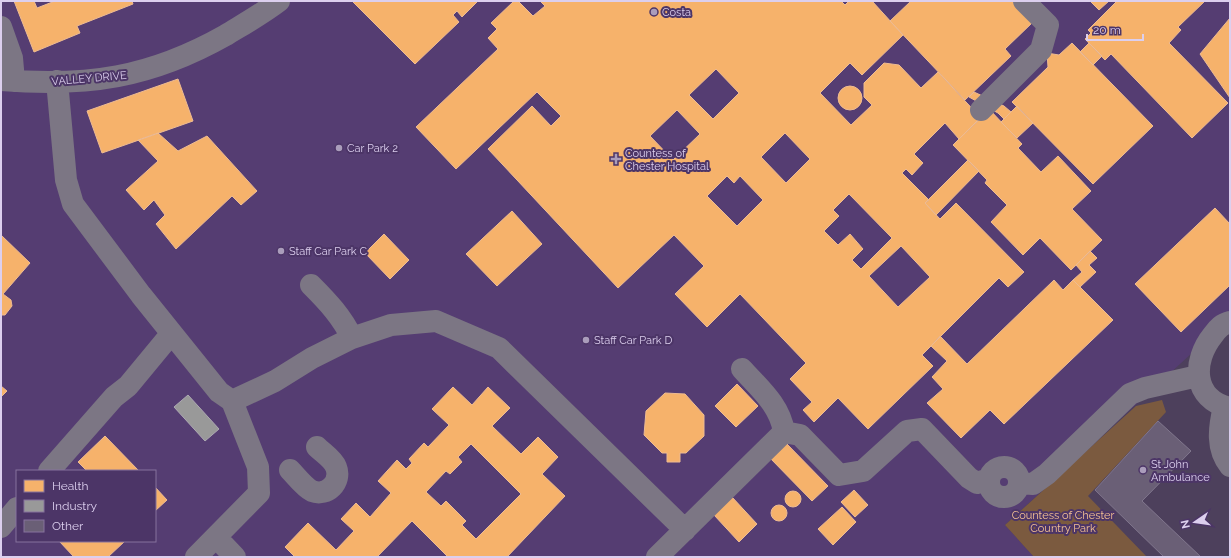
<svg xmlns="http://www.w3.org/2000/svg" width="1231" height="558" font-family="Raleway,sans-serif">
  <style>
    .built { fill: #553d72; fill-rule: evenodd }
    .green { fill: #7b5a3f }
    .health { fill: #f6b26b; stroke: #eebb92; fill-rule: evenodd }
    .industry { fill: #999; stroke: #ada9b2 }
    .building { fill: #6a5f76; stroke: #80768d }
    .lines { fill: none; stroke-linecap: round; stroke-linejoin: round }
    .minor { stroke: #7c7684; stroke-width: 22 }
    .poi-dot { fill: #aa9dbb; stroke: #4c3567; stroke-width: 1.5 }
    .labels { text-anchor: middle; stroke-width: 4; stroke-linejoin: round; paint-order: stroke }
    .poi-label { font-size: 11px; fill: #dccfee; stroke: #4c3567; text-anchor: start }
    .street-label { font-size: 11px; fill: #dccfee; stroke: #4c3567 }
    .park-label { font-size: 11px; fill: #f5c293; stroke: #4c3567 }
  </style>
  <rect width="100%" height="100%" fill="#4d405c"/>
  <path class="built" d="M1 1H1230V318L1005 525 1034 557H1ZM17 471H155V541H17Z"/>
  <path class="green" d="M1162 400 1166 412 1088 496 1147 557H1034L1005 525 1136 406Z"/>
  <path class="health" d="M14 1H34L37 8 55 1H132L133 4 77 26 80 33 34 52Z
    M352 1H478L462 17 457 11 453 15 459 22 415 64Z
    M514 1H518L533 16 545 6 540 1H841L845 5 849 1H872L903 35 862 75 850 63 820 93 851 125 872 105 864 97V83L884 63 899 65 921 88 938 72 981 118 959 139 945 123 914 154 923 163 912 175 906 169 902 173 929 200 925 203 940 219 956 203 1024 272 1008 287 999 278 922 355 933 366 868 429 838 398 814 422 803 410 812 402 790 379 806 363 740 294 707 327 675 294 704 266 674 235 618 288 488 149 532 106 551 126 561 116 537 92 456 169 416 127 498 49 488 38 497 29 491 23ZM716 69 739 93 713 119 689 95ZM677 110 700 134 673 160 650 136ZM785 133 810 159 786 183 761 157ZM727 176 734 183 740 176 763 200 737 226 707 196ZM849 194 892 238 861 269 852 260 863 249 850 234 838 245 824 231 839 216 833 210ZM901 246 930 277 898 307 869 276Z
    M911 1H1012L1033 22 1005 49 1011 56 965 100 890 21Z
    M1090 1H1109L1099 10Z
    M1117 1H1205L1178 27 1181 30 1169 43 1228 103 1192 138 1111 54 1105 60 1085 39 1091 33 1088 30Z
    M1230 18V98L1200 54Z
    M1072 43 1153 126 1093 184 1012 102 1048 67 1047 53 1059 55Z
    M1089 43 1102 56 1093 65 1080 52Z
    M178 79 193 121 102 153 87 111Z
    M838 98a12 12 0 1 1 24 0a12 12 0 1 1-24 0Z
    M974 92 1004 106 1011 112 1004 119 998 113 969 97Z
    M1017 106 1033 123 1017 138 1001 122Z
    M989 109 1022 144 1018 148 1041 172 1058 156 1091 191 1072 209 1102 240 1071 270 1040 238 1023 255 991 222 1007 205 985 183 987 180 953 145Z
    M158 133 178 151 207 136 257 191 241 205 232 196 176 249 156 224 165 215 154 200 144 210 126 190 158 161 138 140Z
    M968 160 979 171 936 215 925 203Z
    M1215 208 1230 224V285L1181 332 1135 284Z
    M512 211 542 244 497 286 466 254Z
    M384 234 409 260 390 279 365 253Z
    M1 235 30 263 3 294 11 300 12 306 5 315H1Z
    M1090 251 1097 258 1089 265 1096 272 1080 287 1073 280 1082 272 1076 265Z
    M1054 280 1063 290 1073 280 1113 320 1004 424 990 410 961 438 927 403 943 389 932 377 947 361 931 346 940 336 967 364Z
    M737 384 758 406 736 427 715 406Z
    M1 386 7 391 1 397Z
    M453 387 472 405 488 387 510 408 492 426 521 454 538 437 558 457 542 474 565 496 507 557H448L412 521 377 557H295L285 547 308 523 336 550 354 531 341 519 356 503 370 517 391 493 378 481 397 460 406 469 412 463 409 459 424 443 428 447 449 425 432 409ZM471 444 521 494 476 539 462 525 466 521 446 501 441 506 426 492 446 471 450 474 462 462 458 457Z
    M665 393 685 394 704 415V436L686 453H680V462H667V453H662L644 435 646 411Z
    M105 436 139 471H87L78 462Z
    M785 442 828 486 812 501 769 457Z
    M155 487 167 500 155 511Z
    M854 490 868 505 855 517 841 502Z
    M785 499a8 8 0 1 1 16 0a8 8 0 1 1-16 0Z
    M732 497 757 524 739 542 714 515Z
    M771 513a8 8 0 1 1 16 0a8 8 0 1 1-16 0Z
    M842 507 856 522 833 545 818 529Z
    M59 541H125L108 557H74Z"/>
  <path class="industry" d="M188 395 219 429 205 441 174 407Z"/>
  <path class="building" d="M1158 421 1191 451 1142 501 1201 557H1164L1095 490Z"/>
  <g class="lines">
    <path class="minor" d="M1 27 12 58 14 81
      M1 80C87 87 150 78 226 35 244 24 262 14 279 1
      M57 81 66 180 73 204 141 295 219 392 232 401 275 381 312 358 352 338 391 325 436 321 499 348 685 530
      M981 110 1041 50 1048 25 1024 1
      M311 285C328 302 342 317 352 338
      M1230 322C1222 324 1218 328 1213 335 1192 361 1192 399 1230 408
      M742 369C759 388 780 405 784 432
      M1224 407C1219 427 1216 449 1230 466
      M989 482a15 15 0 1 1 30 0a15 15 0 1 1-30 0Z
      M290 470C296 476 304 487 312 491 327 497 342 482 336 467 333 459 323 453 317 447
      M49 471 114 397 128 386 171 334
      M1019 483 1033 484 1047 474 1130 394 1145 388 1198 376
      M1 527 17 508
      M216 537 235 557
      M196 557 259 493 258 467 232 401
      M657 557 784 432 800 435 839 475 863 471 907 431 922 429 969 478 977 483 989 479"/>
  </g>
  <g class="poi-dot">
    <circle cx="654" cy="12" r="4"/>
    <circle cx="339" cy="148" r="4"/>
    <path d="M614 153h4v4h4v4h-4v4h-4v-4h-4v-4h4z"/>
    <circle cx="281" cy="251" r="4"/>
    <circle cx="586" cy="340" r="4"/>
    <circle cx="1143" cy="470" r="4"/>
  </g>
  <g class="labels">
    <g class="poi-label">
      <text x="662" y="16">Costa</text>
      <text x="347" y="152">Car Park 2</text>
      <text x="625" y="157">Countess of<tspan x="625" dy="13">Chester Hospital</tspan></text>
      <text x="289" y="255">Staff Car Park C</text>
      <text x="594" y="344">Staff Car Park D</text>
      <text x="1151" y="468">St John<tspan x="1151" dy="13">Ambulance</tspan></text>
    </g>
    <g class="street-label">
      <text transform="translate(89 78) rotate(-5)" y="4">VALLEY DRIVE</text>
    </g>
    <g class="park-label">
      <text x="1063" y="519">Countess of Chester<tspan x="1063" dy="13">Country Park</tspan></text>
    </g>
  </g>
  <rect width="1231" height="558" fill="none" stroke="#dccfee" stroke-width="4"/>
  <rect x="16" y="470" width="140" height="72" fill="#4c3567" stroke="#86739d"/>
  <rect x="24" y="480" width="20" height="12" fill="#f6b26b" stroke="#86739d"/>
  <text x="52" y="490" font-size="12" fill="#dccfee">Health</text>
  <rect x="24" y="500" width="20" height="12" fill="#999999" stroke="#86739d"/>
  <text x="52" y="510" font-size="12" fill="#dccfee">Industry</text>
  <rect x="24" y="520" width="20" height="12" fill="#6a5f76" stroke="#86739d"/>
  <text x="52" y="530" font-size="12" fill="#dccfee">Other</text>
  <g transform="translate(1195 522) rotate(257)" stroke="#4c3567" stroke-width="3" paint-order="stroke">
  <path d="M0-3L7 15L0 10L-7 15Z" fill="#dccfee"/>
  <text y="-6" font-size="11" font-weight="bold" text-anchor="middle" fill="#dccfee">N</text>
  </g>
  <path d="M1087 34v6h56v-6" fill="none" stroke="#dccfee" stroke-width="2"/>
  <text x="1093" y="34" font-size="12" fill="#dccfee" stroke="#4c3567" stroke-width="3" paint-order="stroke">20 m</text>
</svg>
